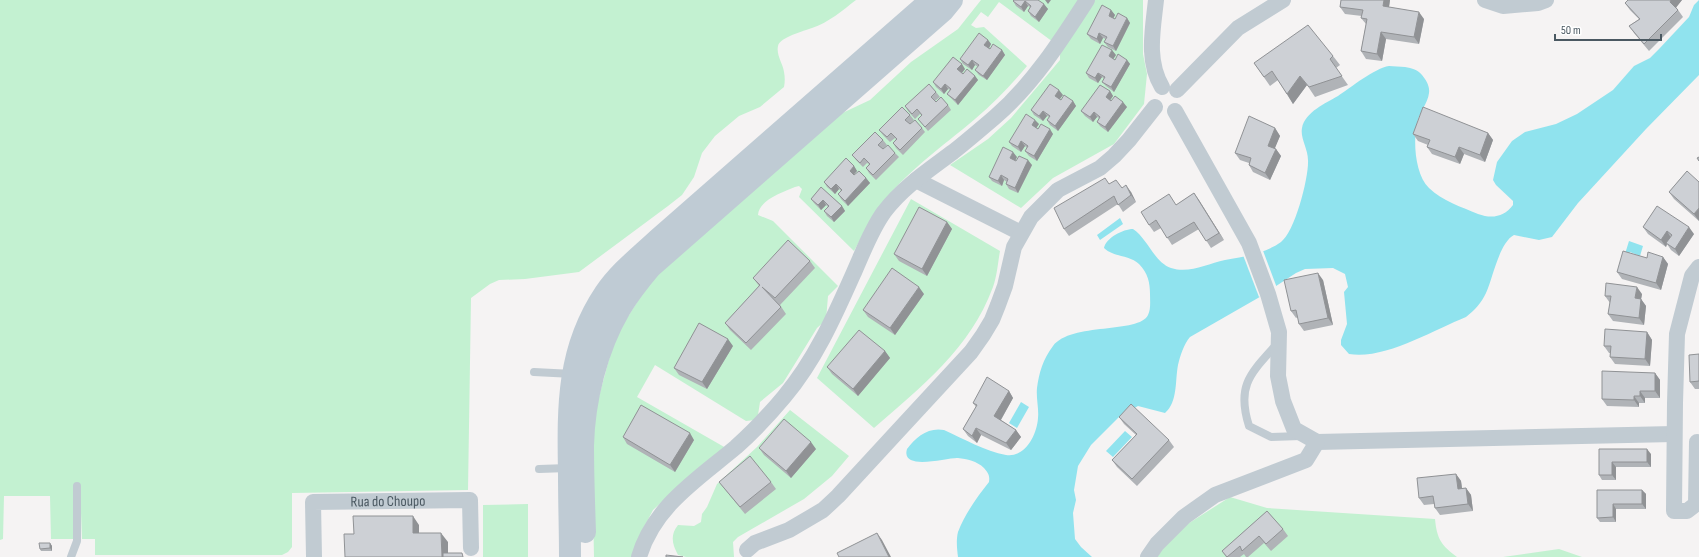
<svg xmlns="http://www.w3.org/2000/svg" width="1699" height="557" font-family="'Sofia Sans Condensed',sans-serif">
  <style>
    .green { fill: #c3f1d1 }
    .water { fill: #90e3ee }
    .pier { fill: #f5f3f3 }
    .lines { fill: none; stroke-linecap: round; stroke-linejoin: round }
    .service { stroke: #c1cbd2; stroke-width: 8 }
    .minor { stroke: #c1cbd2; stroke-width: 16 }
    .secondary { stroke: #bfcbd4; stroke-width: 22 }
    .wall { fill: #b0b3b7 }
    .shaded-wall { fill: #909295 }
    .building { fill: #cdd0d5; stroke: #909295 }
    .labels { text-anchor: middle; stroke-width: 3; stroke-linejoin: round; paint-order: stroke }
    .street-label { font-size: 15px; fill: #4a5861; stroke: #fff }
  </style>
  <rect width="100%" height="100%" fill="#f5f3f3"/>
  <path class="green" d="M0 0H856C843 10 828 23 812 28 804 31 780 37 778 46 776 55 783 64 784 72 785 77 785 82 784 87L760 107 739 116 715 136 702 153 694 177 682 195 668 206 579 272 525 279 499 280 490 284 471 298 468 490 292 493V547L288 552 282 555H95V539H82L80 487 74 539H51L50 496H4L3 539 0 540Z
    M981 0H1143V54L1147 74 1144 104 1114 144 1053 178 1021 208 950 165 988 139 1011 118 1060 60V53L1053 42 999 2 988 17 981 12 971 25 976 28 984 27 1027 66C1011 85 994 103 975 119 942 147 905 172 879 208 869 221 862 237 854 251L799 197 802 189 799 186 795 187C783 192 759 200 758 215L773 221 838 286 828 296 826 320 817 328 783 383 760 402 758 415 755 420 746 421 655 365 637 397 726 448 689 477 653 510 643 529 634 557H594L592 455 594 415 615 337 653 277 836 116 870 100 911 62 958 29Z
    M911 199 1000 251C998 262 997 276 993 287 970 349 922 386 874 428L817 378Z
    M790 410 849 456 832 476 804 499 738 537 733 542 734 557H686L678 555C672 544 670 535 678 525L694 526 701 522 702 514 707 507 717 484 757 447Z
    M1230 497 1267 508 1435 519C1437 539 1441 545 1457 557H1157L1175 532Z
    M528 504V557H483V505Z
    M1559 549 1582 557H1503Z"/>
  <path class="water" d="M1699 0V75L1646 129 1578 203 1552 237 1539 240 1514 235C1499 243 1493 278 1486 293 1482 302 1474 311 1466 317 1433 330 1385 360 1349 354L1341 345V340L1347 324 1344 292 1348 287 1345 274 1333 268 1305 269 1296 273 1258 298 1190 337C1184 344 1180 356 1178 365 1175 380 1178 402 1165 413L1138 406 1120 416 1091 445 1078 466 1074 490 1076 500 1073 513 1075 539 1081 547 1092 557H958C957 549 956 540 958 532 965 514 977 497 989 482 990 475 988 473 984 468 977 461 967 459 958 458 949 457 900 472 907 449 916 437 928 427 944 430 964 439 985 451 1006 455 1025 458 1037 435 1038 418 1039 409 1036 398 1037 388 1039 373 1043 359 1053 346 1071 322 1139 334 1148 315 1151 309 1150 301 1150 294 1150 283 1148 273 1139 264 1130 255 1113 257 1104 248 1106 238 1123 229 1133 229 1148 239 1154 262 1171 268 1189 274 1207 264 1225 260 1243 257 1266 253 1281 242 1295 232 1309 177 1308 160 1308 149 1300 138 1302 128 1305 112 1326 103 1338 96 1350 88 1375 68 1389 66 1394 66 1400 67 1405 67 1412 68 1418 70 1422 75 1426 80 1430 86 1429 93 1428 103 1419 113 1417 123 1413 142 1415 174 1429 188 1442 201 1462 207 1478 214 1492 219 1504 217 1513 205V201L1496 185 1493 180 1497 162 1512 141 1525 132 1556 124 1577 114 1613 90 1634 66 1650 58 1659 49 1689 17 1694 5Z
    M1120 218 1123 224 1100 240 1097 235Z
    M1629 241 1643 246 1640 256 1630 252 1628 255 1625 254Z
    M1021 402 1029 407 1017 428 1009 423Z
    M1125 431 1132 437 1113 457 1106 451Z"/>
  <path class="pier" d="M1262 248 1277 288 1267 294 1259 297 1243 255Z"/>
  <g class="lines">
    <path class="service" d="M1277 344C1251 373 1236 385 1249 426L1271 437 1301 436
      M534 372 573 374
      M539 469 568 468
      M71 557 77 541V486"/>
    <g class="minor">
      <path d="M1156 0C1153 29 1146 60 1162 87"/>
      <path d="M1485 0 1503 6 1538 3 1546 0"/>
      <path d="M1177 90 1238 28 1283 0"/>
      <path d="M1175 111 1249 243 1268 294 1279 332 1278 376 1283 401 1294 429 1317 442 1674 434"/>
      <path d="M916 180 1021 233"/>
      <path d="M1697 442 1696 504 1687 511H1674L1675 403 1677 334 1692 276 1699 267"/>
      <path d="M747 550 755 543 789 530 823 510 838 496 897 432 971 352 983 335 992 320 998 305 1005 286 1014 247 1031 217 1058 190 1100 168 1114 156 1129 140 1155 107"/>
      <path id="s1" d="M314 557 313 502 470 500 471 548"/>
      <path d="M639 557C654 506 698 479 736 447 753 432 769 415 784 397 816 359 835 315 855 270 864 250 871 230 884 212 903 187 929 170 953 152 967 141 981 129 995 117 1033 84 1060 42 1087 0"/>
      <path d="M1148 557 1157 544 1184 517 1215 495 1306 460 1317 442"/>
    </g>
    <path class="secondary" d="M585 532C584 503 583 475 583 446 584 400 597 348 620 309 629 294 640 280 651 267L943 11 952 0
      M570 557C570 530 569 502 569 475 568 409 566 351 605 293 619 272 640 256 658 239L931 0"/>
  </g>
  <path class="wall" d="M1038 0 1048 9 1039 22 1031 16 1028 11 1030 7 1028 6 1024 12 1016 6 1013 1Z
    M1341 0H1390L1389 7 1424 19 1419 44 1386 39 1382 61 1366 59 1361 51 1366 24 1361 18 1362 16 1345 14 1340 7Z
    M1628 0H1682L1676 7 1683 17 1649 51 1634 33 1629 26 1639 19 1630 10 1625 3Z
    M1111 10 1115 15 1113 18 1115 19 1127 18 1130 23 1116 51 1108 47 1104 42 1106 39 1103 38 1100 44 1091 39 1087 34Z
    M988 40 991 44 989 48 990 49 1002 50 1005 55 987 80 979 75 975 70 978 67 975 65 972 70 963 64 960 59Z
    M1116 55 1113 59 1115 60H1127L1130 64 1114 92 1106 86 1102 82 1104 79 1102 77 1098 83 1089 78 1086 73Z
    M1333 56 1340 65 1336 68 1348 85 1315 97 1307 85 1293 104 1278 80 1270 86 1254 63Z
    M965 69 962 73 975 76 978 80 958 105 947 94 950 90 948 89 944 94 936 87 933 82Z
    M1110 91 1113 96 1110 100 1127 107 1108 132 1100 126 1097 122 1099 118 1097 117 1093 122 1085 116 1081 111Z
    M936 92 940 97 935 101 948 105 951 110 928 131 918 119 922 116 920 114 915 119 908 111 905 106Z
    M1063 95 1060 99 1061 100 1073 101 1076 106 1058 131 1050 125 1047 120 1049 117 1047 116 1043 121 1034 115 1031 110Z
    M910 115 914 120 910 124 922 128 925 132 903 155 896 148 893 143 896 139 895 138 890 142 883 135 879 130Z
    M1039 124 1036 128 1053 134 1037 161 1029 156 1025 151 1027 148 1025 146 1021 152 1012 146 1009 142Z
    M1275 128 1280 136 1274 149H1276L1281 156 1270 180 1253 172 1249 165V163L1240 160 1235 153Z
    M1488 133 1493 140 1485 162 1464 154 1460 164 1432 154 1427 147 1428 145 1418 141 1413 134Z
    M883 140 887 145 883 149 895 153 899 157 876 180 869 173 866 168 869 164 867 163 863 167 856 160 852 155Z
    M1017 157 1015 161 1032 165 1018 193 1009 189 1006 184 1007 182 1004 180 1002 186 992 181 989 177Z
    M854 166 857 171 854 175 866 178 870 183 848 206 841 199 838 194 841 191 839 189 835 194 827 187 824 182Z
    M1687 171 1699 221 1674 199 1669 192Z
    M1109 184 1131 192 1136 202 1123 212 1118 204 1069 236 1064 229Z
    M821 187 842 206 845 211 834 222 827 216 824 211 828 207 826 205 821 210 814 203 811 199Z
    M1194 193 1224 240 1211 248 1199 229 1172 245 1161 228 1154 232 1149 225 1176 205Z
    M947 222 952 229 927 276 899 261 894 254Z
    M1643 227 1694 234 1679 256 1671 250 1667 244 1666 247 1648 234Z
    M1663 257 1668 264 1661 290 1622 279 1617 272 1647 258Z
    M810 261 815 268 780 305 786 314 751 350 730 330 725 323 759 286 753 278Z
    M1323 280 1333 325 1304 331 1299 324 1298 317 1296 318 1291 311Z
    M924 294 895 335 868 317 863 310Z
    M1642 294 1641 299 1646 306 1644 325 1613 321 1608 314 1610 303 1605 296Z
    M1647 332 1652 340 1650 366 1615 364 1610 357V353H1609L1604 346Z
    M733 346 707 389 679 375 674 368Z
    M885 351 890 358 858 396 832 374 827 367Z
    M1699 354V389H1695L1690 382Z
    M1655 373 1660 380V398H1645V403H1639V407L1607 406 1602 399Z
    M1009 391 1013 398 1001 420 1016 430 1021 437 1011 450 981 435 977 443 968 436 963 429 976 407 973 403Z
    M1119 417 1169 440 1174 447 1137 486 1117 467 1112 460 1136 435 1124 424Z
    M623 437 694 440 675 472 627 444Z
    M759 448 816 449 791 478 764 455Z
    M1599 449 1651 454V467H1616V480H1602L1599 475Z
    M1456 474 1461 481 1462 488H1466L1471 495 1473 511 1440 515 1435 508 1434 504 1424 505 1419 498Z
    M719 482H771L776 489 745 514Z
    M1597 490H1642L1646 494V509H1616V522H1600L1597 518Z
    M1267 511 1283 529 1288 536 1271 551 1264 543 1248 557H1246L1244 554 1240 557H1226L1222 551Z
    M50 543 52 546V551H41L40 549Z"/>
  <path class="shaded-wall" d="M1045 0H1051L1048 4Z
    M1384 0H1390L1388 13 1383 6Z
    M1671 0H1682L1675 9 1670 2Z
    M1025 1 1028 6 1024 12 1021 7Z
    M1044 4 1048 9 1039 22 1035 17Z
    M1111 10 1115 15 1112 21 1109 16Z
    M1419 12 1424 19 1419 44 1414 37Z
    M1127 18 1130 23 1116 51 1113 46Z
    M1381 32 1386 39 1382 61 1377 54Z
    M1099 33 1103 38 1100 44 1097 39Z
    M988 40 991 44 988 50 984 45Z
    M1002 50 1005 55 987 80 983 76Z
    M1112 50 1116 55 1112 61 1109 56Z
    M972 60 975 65 972 70 968 65Z
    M1127 60 1130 64 1114 92 1111 87Z
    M962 64 965 69 961 74 957 69Z
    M1098 73 1102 77 1098 83 1095 78Z
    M975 76 978 80 958 105 955 100Z
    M1300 76 1307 85 1293 104 1287 94Z
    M945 84 948 89 944 94 941 89Z
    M1059 90 1063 95 1059 100 1055 96Z
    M1110 91 1113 96 1109 102 1106 97Z
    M1073 101 1076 106 1058 131 1055 126Z
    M1123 102 1127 107 1108 132 1105 127Z
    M1043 111 1047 116 1043 121 1039 116Z
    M1094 112 1097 117 1093 122 1090 117Z
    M1035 120 1039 124 1035 130 1032 125Z
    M1275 128 1280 136 1273 153 1268 146Z
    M1050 129 1053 134 1037 161 1034 156Z
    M1488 133 1493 140 1485 162 1480 155Z
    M1021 141 1025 146 1021 152 1018 147Z
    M1459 147 1464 154 1460 164 1455 157Z
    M1276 149 1281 156 1270 180 1265 173Z
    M1013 152 1017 157 1014 163 1010 158Z
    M1028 160 1032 165 1018 193 1015 188Z
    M854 166 857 171 853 175 850 171Z
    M1001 175 1004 180 1002 186 998 181Z
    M866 178 870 183 848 206 845 201Z
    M836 184 839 189 835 194 831 189Z
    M1126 185 1131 192 1136 202 1131 195Z
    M1194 193 1199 200 1224 240 1219 233Z
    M823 200 826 205 821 210 818 205Z
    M842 206 845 211 834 222 831 217Z
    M1699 208V221L1694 214Z
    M947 222 952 229 927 276 922 269Z
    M1689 227 1694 234 1679 256 1675 249Z
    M1667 231 1671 238 1666 243 1667 244 1666 247 1661 240Z
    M1663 257 1668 264 1661 290 1656 283Z
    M1318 273 1323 280 1333 325 1328 318Z
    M919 287 924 294 895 335 890 328Z
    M1637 287 1642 294 1640 305 1635 298Z
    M1641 299 1646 306 1644 325 1639 318Z
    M1647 332 1652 340 1650 366 1645 359Z
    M728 339 733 346 707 389 702 382Z
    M885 351 890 358 858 396 853 389Z
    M1655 373 1660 380V398L1655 391Z
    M1009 391 1013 398 999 423 994 416Z
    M1640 391 1645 398V403L1640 396Z
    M1634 396 1639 403V407L1634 400Z
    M976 428 981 435 977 443 972 436Z
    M1016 430 1021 437 1011 450 1006 443Z
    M690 433 694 440 675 472 670 465Z
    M811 442 816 449 791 478 786 471Z
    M1647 449 1651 454V467L1647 462Z
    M1612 462 1616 467V480L1612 475Z
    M1456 474 1461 481 1463 496 1458 489Z
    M1466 488 1471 495 1473 511 1468 504Z
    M1642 490 1646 494V509L1642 504Z
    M1613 504 1616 509V522L1613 517Z
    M413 516 419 525V542L413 533Z
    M441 533 448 542V557H442Z
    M877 533 882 540 891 557H889Z
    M50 543 52 546V551L50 548Z"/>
  <path class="building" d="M1014 0H1038L1044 4 1035 17 1028 11 1031 6 1025 1 1021 7 1013 1Z
    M1341 0H1384L1383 6 1419 12 1414 37 1381 32 1377 54 1361 51 1367 19 1361 18 1363 10 1340 7Z
    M1628 0H1671L1670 2 1678 10 1644 44 1629 26 1640 19 1625 3Z
    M1102 5 1111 10 1109 16 1115 19 1118 13 1127 18 1113 46 1104 42 1107 37 1099 33 1097 39 1087 34Z
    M1308 25 1333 56 1330 59 1342 76 1309 87 1300 76 1287 94 1272 71 1264 77 1254 63Z
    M979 33 988 40 984 45 990 49 993 44 1002 50 983 76 975 70 979 65 972 60 968 65 960 59Z
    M1102 45 1112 50 1109 56 1115 60 1118 54 1127 60 1111 87 1102 82 1105 77 1098 73 1095 78 1086 73Z
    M953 57 962 64 957 69 963 74 967 69 975 76 955 100 947 94 951 89 945 84 941 89 933 82Z
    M929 84 936 92 931 97 936 102 941 97 948 105 925 127 918 119 922 115 917 109 912 114 905 106Z
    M1050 84 1059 90 1055 96 1061 100 1064 95 1073 101 1055 126 1047 120 1050 116 1043 111 1039 116 1031 110Z
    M1100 85 1110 91 1106 97 1111 101 1115 96 1123 102 1105 127 1097 122 1100 117 1094 112 1090 117 1081 111Z
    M902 107 910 115 905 120 910 124 915 120 922 128 900 150 893 143 897 139 891 133 887 137 879 130Z
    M1423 107 1488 133 1480 155 1459 147 1455 157 1427 147 1430 140 1413 134Z
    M1026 114 1035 120 1032 125 1038 129 1041 124 1050 129 1034 156 1025 151 1028 146 1021 141 1018 147 1009 142Z
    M1249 116 1275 128 1268 146 1276 149 1265 173 1249 165 1251 158 1235 153Z
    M875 132 883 140 878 145 883 149 888 145 895 153 873 175 866 168 870 164 864 158 860 163 852 155Z
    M1003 147 1013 152 1010 158 1016 161 1019 156 1028 160 1015 188 1006 184 1008 179 1001 175 998 181 989 177Z
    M1699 157V161L1697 158Z
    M846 158 854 166 850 171 854 175 859 171 866 178 845 201 838 194 842 190 836 184 831 189 824 182Z
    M1687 171 1699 182V208L1694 214 1669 192Z
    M1105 178 1109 184 1116 180 1122 188 1126 185 1131 195 1118 205 1114 196 1064 229 1054 208Z
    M821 187 842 206 831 217 824 211 829 206 823 200 818 205 811 199Z
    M1194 193 1219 233 1206 241 1194 222 1167 238 1156 220 1149 225 1141 212 1169 194 1176 205Z
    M1657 206 1689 227 1675 249 1666 243 1672 235 1667 231 1661 240 1643 227Z
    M919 207 947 222 922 269 894 254Z
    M788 240 810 261 775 298 762 287 781 307 746 343 725 323 760 285 753 278Z
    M1623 251 1647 258 1648 252 1663 257 1656 283 1617 272Z
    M892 268 919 287 890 328 863 310Z
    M1318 273 1328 318 1299 324 1296 310 1291 311 1284 280Z
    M1606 283 1637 287 1635 298 1641 299 1639 318 1608 314 1611 296H1605Z
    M699 323 728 339 702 382 674 368Z
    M1605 329 1647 332 1645 359 1610 357 1611 346H1604Z
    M859 330 885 351 853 389 827 367Z
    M1699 354V381L1690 382 1689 355Z
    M1602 371 1655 373V391H1640V396H1634V400L1602 399Z
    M987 377 1009 391 994 416 1016 430 1006 443 976 428 972 436 963 429 977 405 973 403Z
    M1131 404 1169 440 1132 479 1112 460 1137 434 1119 417Z
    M641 405 690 433 670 465 623 437Z
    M784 419 811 442 786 471 759 448Z
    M1599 449H1647V462H1612V475H1599Z
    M750 456 771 482 740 507 719 482Z
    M1456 474 1458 489 1466 488 1468 504 1435 508 1433 496 1419 498 1417 478Z
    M1597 490H1642V504H1613V517L1597 518Z
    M1267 511 1283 529 1266 544 1259 536 1242 551 1240 546 1227 557 1222 551Z
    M353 516H413V533H441L442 557H345L344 534H354Z
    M877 533 889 557H839L837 553Z
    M39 543H50V548L40 549Z
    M443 553H462L463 557H443Z
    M666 555 683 557H666Z"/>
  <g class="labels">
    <g class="street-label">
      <text dy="5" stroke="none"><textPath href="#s1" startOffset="130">Rua do Choupo</textPath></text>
    </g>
  </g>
  <path d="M1555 34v6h106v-6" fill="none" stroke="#4a5861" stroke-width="2"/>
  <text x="1561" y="34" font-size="12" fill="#4a5861" stroke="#ffffff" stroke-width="3" paint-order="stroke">50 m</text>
</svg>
